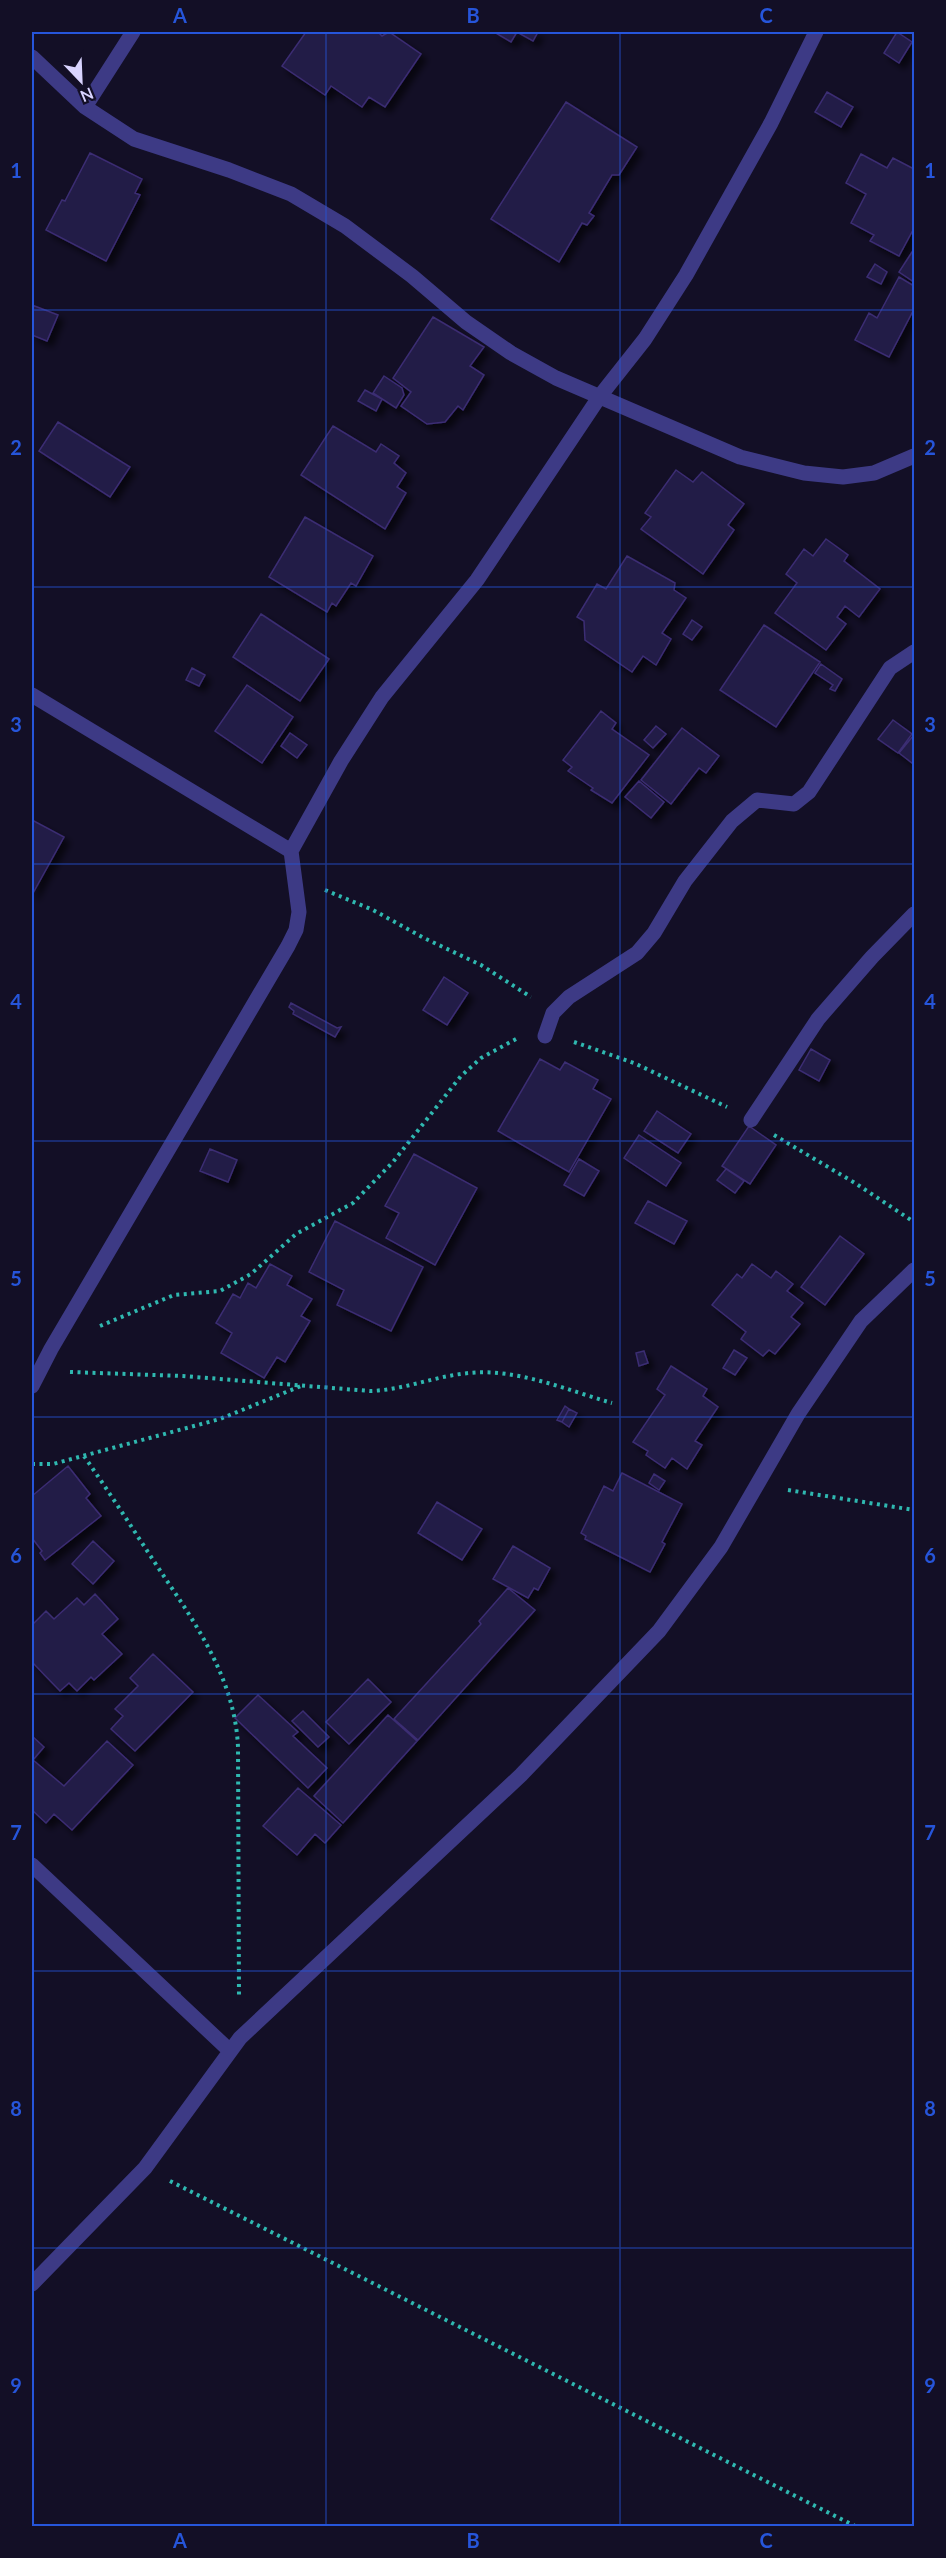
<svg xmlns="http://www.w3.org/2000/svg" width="946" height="2558" font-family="Lato,sans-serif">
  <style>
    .building { fill: #241b47; stroke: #3b2d73; stroke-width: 1.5; filter: url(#shadow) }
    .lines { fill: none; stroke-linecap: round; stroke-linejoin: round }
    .path { stroke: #2fb8b0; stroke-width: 4; stroke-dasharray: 3 4.5; stroke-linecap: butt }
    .minor { stroke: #3d3a85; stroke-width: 15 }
    .grid { fill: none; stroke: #2655da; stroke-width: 1.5; stroke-opacity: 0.55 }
    .neatline { fill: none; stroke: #2655da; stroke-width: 2 }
    .grid-label { font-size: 20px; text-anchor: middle; font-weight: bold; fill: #2655da }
  </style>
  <defs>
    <filter id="shadow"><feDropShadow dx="5.5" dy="5.5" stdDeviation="3" flood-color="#0009"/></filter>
  </defs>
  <rect width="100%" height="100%" fill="#130f26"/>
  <path class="building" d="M306 32H381L379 33 382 36 389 32 421 54 385 107 369 97 362 107 331 86 325 95 282 66Z
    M494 32H538L533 41 517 32 511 42Z
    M897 32 912 42 899 63 884 53Z
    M827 92 853 107 841 127 815 112Z
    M566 102 637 147 619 175H612L589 213 594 216 587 225 582 223 559 262 491 219Z
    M90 153 142 179 135 193 140 195 106 261 46 230 62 200 65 201Z
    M861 154 887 168 893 158 914 169V228L899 256 870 241 874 235 851 223 866 194 846 183Z
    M914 249V282L899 272Z
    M875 264 887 272 881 284 867 277Z
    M899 277 914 286V309L889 357 855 340 869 313 877 318Z
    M32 305 58 315 47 341 32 335Z
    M433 317 484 347 470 366 484 375 463 410 458 406 445 422 427 424 401 406 411 392 393 378Z
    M384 376 402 388 404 395 396 408 373 393Z
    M365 390 382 399 376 411 358 401Z
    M58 422 130 467 110 497 39 451Z
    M333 426 376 452 381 444 399 456 394 463 406 473 397 487 406 493 385 529 301 475Z
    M676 470 693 482 702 472 744 504 728 525 734 530 703 574 641 529 651 517 645 513Z
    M305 517 373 556 356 586 351 583 336 606 332 603 327 612 269 577Z
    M826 539 848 555 844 561 880 589 859 617 845 606 837 617 846 624 826 650 775 613 797 583 786 574 804 549 813 556Z
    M627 556 675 583 674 590 686 598 662 633 671 639 656 665 643 656 632 672 585 640 584 621 577 617 597 584 606 589Z
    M261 614 329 659 300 701 233 657Z
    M692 620 702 627 692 640 683 634Z
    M764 625 820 662 776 727 720 690Z
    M821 664 842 679 835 691 830 689 833 685 815 673Z
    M192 668 205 675 199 686 186 680Z
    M247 685 293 717 262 763 215 731Z
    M601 711 616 723 612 729 649 755 612 803 591 790 593 788 568 771 572 767 563 760Z
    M893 720 912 734 898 753 878 739Z
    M656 726 666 734 653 748 644 740Z
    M682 728 719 756 706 773 699 768 671 804 641 780Z
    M290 733 307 745 297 758 281 746Z
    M913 736 914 761 912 763 899 753Z
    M639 781 664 802 651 818 625 797Z
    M32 820 64 837 32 895Z
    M444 977 468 993 447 1025 423 1010Z
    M291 1003 337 1028 341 1027 335 1037 293 1014 294 1011 289 1007Z
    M811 1049 830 1060 819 1081 799 1070Z
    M540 1059 560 1070 565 1062 598 1080 593 1089 611 1099 569 1172 498 1131Z
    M657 1111 691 1134 678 1153 644 1131Z
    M749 1126 776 1145 750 1184 722 1166Z
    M639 1135 681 1163 666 1186 624 1158Z
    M210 1149 237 1160 228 1182 200 1171Z
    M414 1154 477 1188 435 1265 386 1238 399 1213 385 1206Z
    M579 1159 599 1171 584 1196 564 1185Z
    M726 1169 744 1181 735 1193 717 1180Z
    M648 1201 687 1221 674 1244 635 1223Z
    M335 1221 423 1267 391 1331 337 1305 344 1290 309 1272Z
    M840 1236 864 1254 825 1305 801 1287Z
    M270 1264 292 1276 287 1285 312 1299 301 1316 310 1321 285 1362 277 1357 264 1378 221 1353 232 1333 216 1323 233 1294 240 1298 248 1283 256 1288Z
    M752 1264 771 1278 776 1271 793 1284 787 1291 803 1303 791 1317 800 1324 775 1354 769 1350 763 1356 741 1339 746 1332 712 1305 737 1274 742 1278Z
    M734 1350 747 1358 735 1375 723 1368Z
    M644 1351 648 1363 639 1366 636 1353Z
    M671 1366 707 1389 703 1396 718 1407 695 1441 702 1445 687 1469 672 1458 665 1468 646 1455 648 1451 633 1442 665 1395 657 1389Z
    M565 1406 569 1409 562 1422 557 1420Z
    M569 1409 577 1413 569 1427 562 1422Z
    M68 1466 90 1494 86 1498 101 1516 45 1560 40 1553 42 1551 32 1538V1496Z
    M622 1473 682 1504 662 1542 665 1544 650 1572 585 1539 586 1536 581 1533 604 1486 613 1491Z
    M654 1474 665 1481 659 1490 649 1483Z
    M437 1502 482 1529 462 1560 418 1533Z
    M93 1541 114 1561 93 1584 72 1564Z
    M513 1546 550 1568 538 1590 534 1588 528 1598 493 1579Z
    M508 1588 535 1610 418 1740 394 1719 481 1624 479 1621Z
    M95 1594 118 1619 102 1634 122 1654 94 1680 91 1677 77 1691 69 1683 60 1691 32 1662V1625L46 1611 54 1619 77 1598 84 1605Z
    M153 1654 193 1692 135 1751 111 1729 123 1716 115 1709 138 1686 130 1678Z
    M368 1679 391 1702 349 1744 326 1722Z
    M258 1695 298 1732 293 1736 327 1768 308 1788 235 1718Z
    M303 1711 329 1737 318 1747 292 1721Z
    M388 1715 417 1741 343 1823 314 1796Z
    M32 1736 44 1747 33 1760 64 1786 107 1741 133 1765 72 1830 54 1814 46 1823 32 1810Z
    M298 1788 341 1825 325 1843 315 1834 297 1855 263 1826Z"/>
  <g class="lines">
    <path class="path" d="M325 890 373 910 424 938 481 965 531 997
      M574 1042 634 1063 727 1107
      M774 1135 855 1183 914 1222
      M100 1326 174 1295 220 1291 251 1274 296 1234 353 1203 393 1162 461 1076 481 1058 516 1039
      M70 1372 183 1376 370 1391C404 1390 435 1376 469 1373 516 1368 567 1390 612 1403
      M84 1456C109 1492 133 1529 157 1566 194 1621 235 1678 238 1747L239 1998
      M32 1464H53L220 1419 301 1386
      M788 1490 914 1510
      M170 2181 855 2526"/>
    <path class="minor" d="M32 57 85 107 134 139 229 170 291 194 345 226 412 276 466 322 511 353 556 378 740 457 804 473 843 477 874 473 914 456
      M85 107 133 32
      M32 695 291 851
      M545 1036 553 1013 569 997 637 953 654 933 685 881 732 821 757 800 794 804 809 792 890 668 914 652
      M751 1120 818 1019 872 957 914 914
      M32 1386 51 1349 288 946 296 930 299 912 291 851 341 761 382 697 477 580 600 396 645 339 686 275 771 123 816 32
      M32 1865 229 2050
      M32 2284 145 2168 240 2038 521 1775 659 1631 721 1547 798 1414 861 1321 914 1270"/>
  </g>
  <path class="grid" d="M326 32V2526M620 32V2526M32 310H914M32 587H914M32 864H914M32 1141H914M32 1417H914M32 1694H914M32 1971H914M32 2248H914"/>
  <rect width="946" height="2558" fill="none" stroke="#130f26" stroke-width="66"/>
  <g transform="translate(81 81) rotate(157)" stroke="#130f26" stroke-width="4.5" paint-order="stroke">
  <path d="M0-4.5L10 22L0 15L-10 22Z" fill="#d9d4ff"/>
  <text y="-9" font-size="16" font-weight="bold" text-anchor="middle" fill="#d9d4ff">N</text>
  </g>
  <rect x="33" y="33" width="880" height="2492" class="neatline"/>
  <g class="grid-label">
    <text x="180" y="23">A</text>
    <text x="473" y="23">B</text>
    <text x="766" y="23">C</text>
    <text x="16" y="178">1</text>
    <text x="930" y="178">1</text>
    <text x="16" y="455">2</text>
    <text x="930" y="455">2</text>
    <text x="16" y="732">3</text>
    <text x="930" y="732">3</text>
    <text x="16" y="1009">4</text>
    <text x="930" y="1009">4</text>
    <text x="16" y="1286">5</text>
    <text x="930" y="1286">5</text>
    <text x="16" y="1563">6</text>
    <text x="930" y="1563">6</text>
    <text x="16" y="1840">7</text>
    <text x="930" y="1840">7</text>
    <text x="16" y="2116">8</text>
    <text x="930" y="2116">8</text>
    <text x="16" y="2393">9</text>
    <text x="930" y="2393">9</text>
    <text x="180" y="2548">A</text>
    <text x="473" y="2548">B</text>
    <text x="766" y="2548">C</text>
  </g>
</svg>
